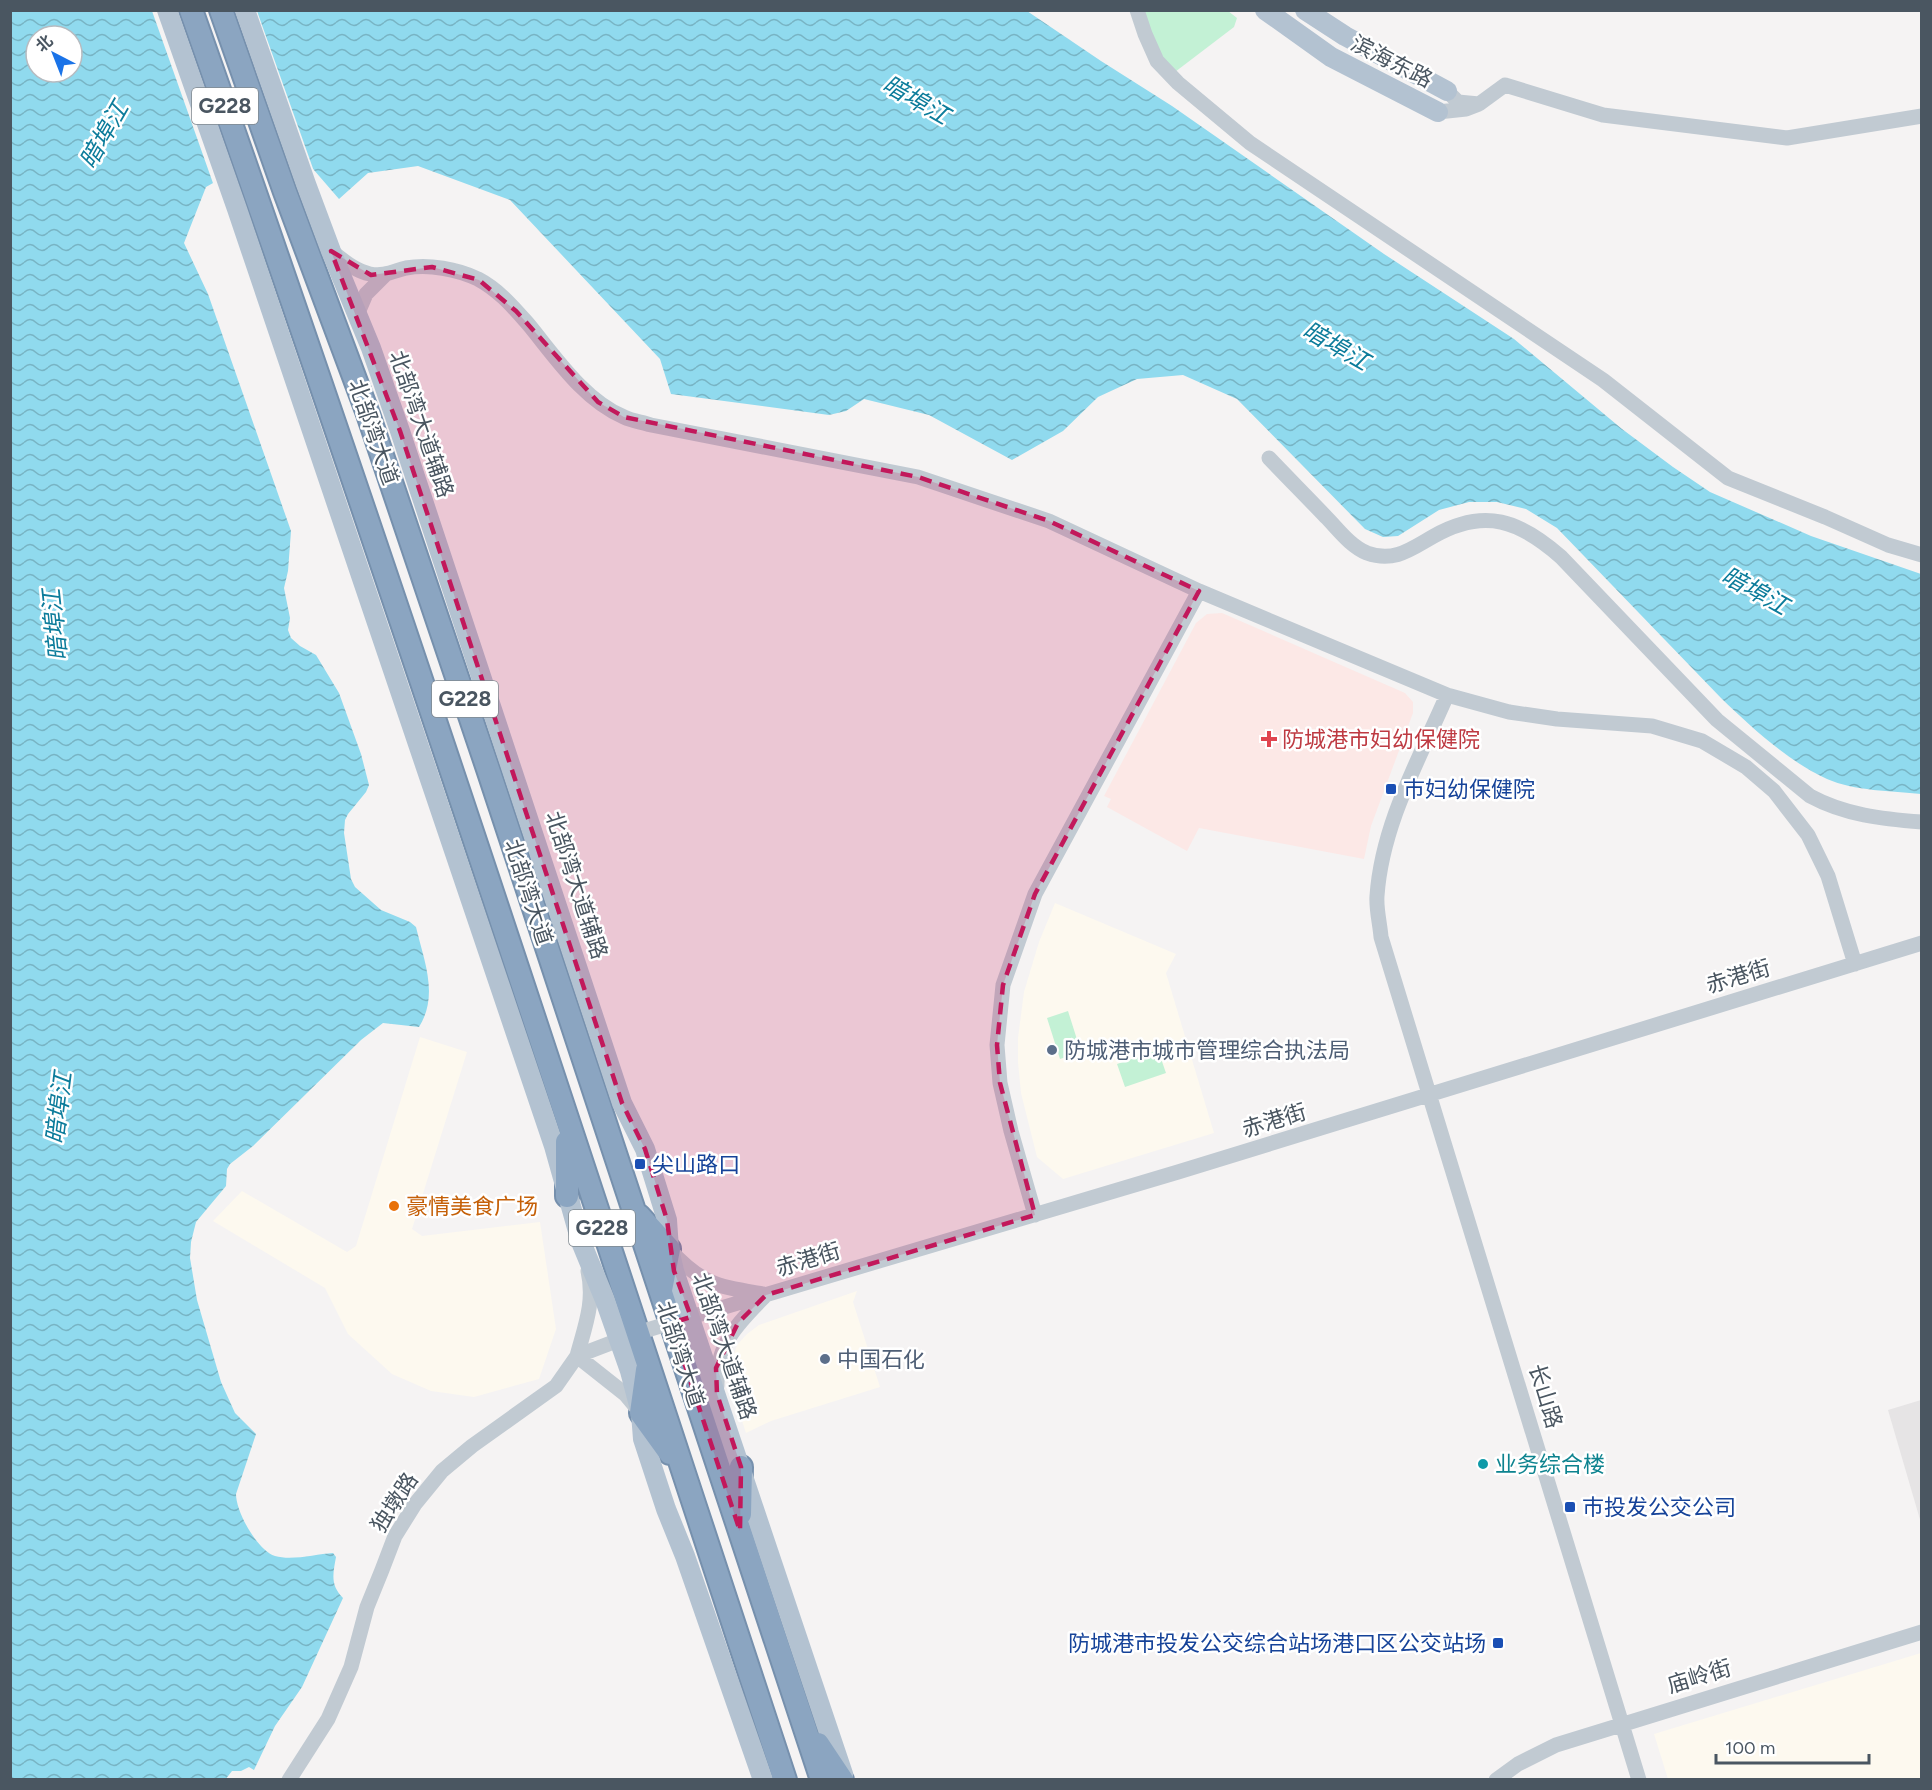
<svg xmlns="http://www.w3.org/2000/svg" width="1932" height="1790" font-family="Figtree,'Noto Sans SC',sans-serif">
  <style>
    .commercial { fill: #fdf9ef }
    .education { fill: #e6e4e5 }
    .medical { fill: #fce8e6 }
    .park { fill: #c3f1d5 }
    .water { fill: url(#water-waves); fill-rule: evenodd }
    .pier { fill: #f5f3f3 }
    .lines { fill: none; stroke-linecap: round; stroke-linejoin: round }
    .highway-casing { stroke: #7690ad; stroke-width: 26 }
    .minor { stroke: #c1cad2; stroke-width: 15 }
    .major { stroke: #b3c2d1; stroke-width: 20 }
    .highway { stroke: #8ba5c1; stroke-width: 22 }
    .marked { fill: #c2185b; fill-opacity: 0.2; stroke: #c2185b; stroke-width: 4.5; stroke-dasharray: 12 8; stroke-linejoin: round }
    .health-dot { fill: #e0444e; stroke: #fff; stroke-width: 2 }
    .transit-dot { fill: #1a4fb4; stroke: #fff; stroke-width: 2 }
    .service-dot { fill: #5c6f8a; stroke: #fff; stroke-width: 2 }
    .food-dot { fill: #e8710a; stroke: #fff; stroke-width: 2 }
    .culture-dot { fill: #0f9aa8; stroke: #fff; stroke-width: 2 }
    .labels { text-anchor: middle; stroke-width: 5; stroke-linejoin: round; paint-order: stroke }
    .shield { fill: #fff; stroke: #808990; stroke-width: 1.5 }
    .shield-label { font-size: 21px; font-weight: bold; fill: #4a5661 }
    .street-label { font-size: 22px; fill: #4a5661; stroke: #fff }
    .health-label { font-size: 22px; fill: #be3a42; stroke: #fff; text-anchor: start }
    .transit-label { font-size: 22px; fill: #164399; stroke: #fff; text-anchor: start }
    .service-label { font-size: 22px; fill: #4e5e75; stroke: #fff; text-anchor: start }
    .food-label { font-size: 22px; fill: #c56008; stroke: #fff; text-anchor: start }
    .culture-label { font-size: 22px; fill: #0d838f; stroke: #fff; text-anchor: start }
    .water-label { font-size: 24px; font-style: italic; fill: #0c7c9b; stroke: #fff }
  </style>
  <defs>
    <pattern id="water-waves" width="16" height="10" patternUnits="userSpaceOnUse" patternTransform="scale(1.5)"><rect width="16" height="10" fill="#90daee"/><path d="M0 5q4-4 8 0t8 0" fill="none" stroke="#78b4c4"/></pattern>
  </defs>
  <rect width="100%" height="100%" fill="#f5f3f3"/>
  <path class="commercial" d="M1055 903 1176 954 1166 973 1214 1133 1063 1179 1037 1157 1021 1093 1018 1062V1038L1024 992 1039 942Z
    M420 1037 467 1052 412 1229 422 1236 540 1222 556 1329 539 1379 474 1397 431 1391 392 1374 348 1334 325 1288 213 1221 242 1191 347 1252 356 1246Z
    M857 1291 853 1302 880 1387 771 1421 746 1433 730 1384 729 1370 737 1345 747 1334 759 1325Z
    M1921 1653V1779H1668L1654 1734Z"/>
  <path class="education" d="M1921 1400H1922L1921 1523 1888 1410Z"/>
  <path class="medical" d="M1222 613 1405 693 1413 702V713L1371 826 1364 859 1199 828 1187 851 1107 807 1111 799 1104 796 1196 623 1207 614Z"/>
  <path class="park" d="M1139 11H1228L1237 18 1234 27 1171 75Z
    M1068 1011 1081 1052 1060 1059 1047 1018Z
    M1158 1050 1166 1073 1125 1087 1117 1064Z"/>
  <path class="water" d="M11 11H1027L1101 61 1172 106 1384 254 1514 339 1622 429 1673 467 1710 492 1811 536 1921 574V794C1892 791 1854 791 1827 779 1789 762 1751 727 1721 698L1557 528 1526 509 1497 502H1469L1439 510 1398 536 1383 537 1365 529 1237 399 1183 375 1137 379 1098 397 1063 431 1012 460 929 415 864 399 846 411 829 415 671 394 660 359 510 200 418 166 368 173 339 199 307 162 273 149 206 187 184 243 208 294 291 531 288 571 284 588 290 618 288 630 291 638 300 646 316 655 339 693 361 754 369 785 366 792 348 814 345 820 344 833 351 879 355 887 381 910 410 922 416 927C424 961 439 995 419 1027L383 1023 361 1040 253 1146 230 1164 227 1169 226 1186 196 1222 191 1242 190 1258 197 1300 221 1382 235 1413 256 1434 236 1494C236 1512 257 1550 275 1556 292 1561 316 1554 333 1553L336 1557C333 1574 330 1585 343 1598L302 1687 275 1726 254 1770 249 1767 241 1771H232L225 1780H11ZM36 36H72V72H36Z"/>
  <path class="pier" d="M152 11H257L316 177 305 164 274 152 214 186Z"/>
  <g class="lines">
    <g class="highway-casing">
      <path id="highway" d="M191 10C398 597 590 1189 785 1780
        M221 10 285 192 368 414 488 769 822 1780
        M567 1196V1142
        M639 1216 669 1249 661 1290
        M647 1370 641 1413 670 1453
        M740 1514 741 1467
        M818 1744 842 1780"/>
    </g>
    <path class="minor" d="M1137 10 1145 34 1157 61 1178 83 1250 143 1603 380 1728 478 1825 517 1888 545 1922 555
      M1479 104 1505 85 1603 115 1787 138 1922 116
      M1438 112 1466 109 1479 104 1458 102 1447 91
      M331 251C343 260 355 271 370 274 383 277 394 271 406 268 429 264 457 269 478 279 499 290 514 308 529 325 556 358 584 400 624 417 632 421 642 422 651 425L918 477 1049 521 1199 591 1447 695 1509 712 1557 719 1652 726 1702 741 1746 767 1774 791 1808 835 1828 876 1855 964
      M357 315 366 294 385 275
      M1269 458C1288 478 1307 497 1326 517 1338 529 1350 546 1367 553 1394 563 1411 549 1434 536 1485 507 1520 521 1561 557L1717 720 1810 796C1845 815 1882 819 1922 822
      M1447 695C1419 760 1382 824 1377 896 1376 909 1380 924 1381 937L1639 1780
      M1035 1215 1011 1131 1000 1083 997 1045 1003 985 1035 894 1199 591
      M669 1249C702 1285 717 1286 763 1294
      M588 1271C595 1302 585 1326 577 1356L625 1394 640 1412
      M717 1386C716 1345 737 1324 764 1297
      M289 1780 328 1719 351 1667 367 1607 382 1570 395 1536 415 1504 442 1471 472 1446 556 1386 577 1356 637 1333 1178 1172 1922 943
      M1496 1780 1518 1764 1556 1745 1922 1632"/>
    <path class="major" d="M167 10 237 209 554 1146 581 1242 605 1300 630 1371 641 1413 643 1439 666 1509 685 1556 763 1780
      M245 10 306 184 331 251 371 348 400 431 622 1103 645 1149 667 1220 669 1249 674 1271 843 1774
      M1265 10 1331 57 1438 112
      M1305 10 1345 36 1447 91"/>
    <use href="#highway" class="highway"/>
  </g>
  <path class="marked" d="M331 251 371 275 432 267 479 280 516 311 598 402 624 417 918 477 1049 521 1199 591 1035 894 1003 985 997 1045 1000 1083 1035 1215 766 1295 738 1323 716 1368 717 1394 741 1467 740 1531 671 1323 691 1317 674 1271 667 1220 645 1149 622 1103 400 431Z"/>
  <path class="health-dot" d="M1266 730h6v6h6v6h-6v6h-6v-6h-6v-6h6z"/>
  <g class="transit-dot">
    <rect x="1385" y="783" width="12" height="12" rx="3"/>
    <rect x="634" y="1158" width="12" height="12" rx="3"/>
    <rect x="1564" y="1501" width="12" height="12" rx="3"/>
    <rect x="1492" y="1637" width="12" height="12" rx="3"/>
  </g>
  <g class="service-dot">
    <circle cx="1052" cy="1050" r="6"/>
    <circle cx="825" cy="1359" r="6"/>
  </g>
  <circle class="food-dot" cx="394" cy="1206" r="6"/>
  <circle class="culture-dot" cx="1483" cy="1464" r="6"/>
  <g class="labels">
    <g class="shield">
      <rect x="192" y="88" width="66" height="36" rx="4.5"/>
      <rect x="432" y="681" width="66" height="36" rx="4.5"/>
      <rect x="569" y="1210" width="66" height="36" rx="4.5"/>
    </g>
    <g class="shield-label">
      <text x="225" y="113">G228</text>
      <text x="465" y="706">G228</text>
      <text x="602" y="1235">G228</text>
    </g>
    <g class="street-label">
      <text transform="translate(1392 61) rotate(27)" y="8">滨海东路</text>
      <text transform="translate(422 424) rotate(71)" y="8">北部湾大道辅路</text>
      <text transform="translate(374 432) rotate(71)" y="8">北部湾大道</text>
      <text transform="translate(577 885) rotate(72)" y="8">北部湾大道辅路</text>
      <text transform="translate(529 892) rotate(72)" y="8">北部湾大道</text>
      <text transform="translate(1738 976) rotate(-17)" y="8">赤港街</text>
      <text transform="translate(1274 1120) rotate(-17)" y="8">赤港街</text>
      <text transform="translate(808 1259) rotate(-17)" y="8">赤港街</text>
      <text transform="translate(725 1346) rotate(71)" y="8">北部湾大道辅路</text>
      <text transform="translate(681 1354) rotate(72)" y="8">北部湾大道</text>
      <text transform="translate(1546 1396) rotate(73)" y="8">长山路</text>
      <text transform="translate(394 1502) rotate(-57)" y="8">独墩路</text>
      <text transform="translate(1699 1676) rotate(-17)" y="8">庙岭街</text>
    </g>
    <g class="health-label">
      <text x="1282" y="747">防城港市妇幼保健院</text>
    </g>
    <g class="transit-label">
      <text x="1403" y="797">巿妇幼保健院</text>
      <text x="652" y="1172">尖山路口</text>
      <text x="1582" y="1515">巿投发公交公司</text>
      <text x="1486" y="1651" text-anchor="end">防城港市投发公交综合站场港口区公交站场</text>
    </g>
    <g class="service-label">
      <text x="1064" y="1058">防城港市城市管理综合执法局</text>
      <text x="837" y="1367">中国石化</text>
    </g>
    <g class="food-label">
      <text x="406" y="1214">豪情美食广场</text>
    </g>
    <g class="culture-label">
      <text x="1495" y="1472">业务综合楼</text>
    </g>
    <g class="water-label">
      <text transform="translate(916 100) rotate(30)" y="8">暗埠江</text>
      <text transform="translate(104 135) rotate(-60)" y="8">暗埠江</text>
      <text transform="translate(1336 346) rotate(30)" y="8">暗埠江</text>
      <text transform="translate(1755 591) rotate(29)" y="8">暗埠江</text>
      <text transform="translate(55 625) rotate(-96)" y="8">暗埠江</text>
      <text transform="translate(59 1108) rotate(-83)" y="8">暗埠江</text>
    </g>
  </g>
  <rect width="1932" height="1790" fill="none" stroke="#4a5661" stroke-width="24"/>
  <g transform="translate(54 54) rotate(318)"><circle r="28" fill="#ffffff" stroke="#b7bbc0" stroke-width="1.5"/>
  <path d="M0-4.5L10 22L0 15L-10 22Z" fill="#1a73e8"/>
  <text y="-9" font-size="16" font-weight="bold" text-anchor="middle" fill="#4a5661">北</text>
  </g>
  <path d="M1716 1754v9h153v-9" fill="none" stroke="#4a5661" stroke-width="3"/>
  <text x="1725" y="1754" font-size="18" fill="#4a5661" stroke="#ffffff" stroke-width="4.5" paint-order="stroke">100 m</text>
</svg>
